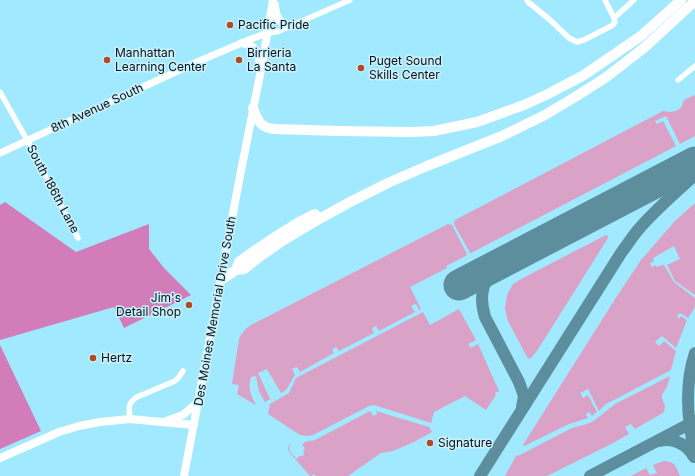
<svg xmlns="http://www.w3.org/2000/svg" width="695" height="476" font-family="Inter,sans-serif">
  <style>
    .green { fill: #dba2c8 }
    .forest { fill: #d27cb9 }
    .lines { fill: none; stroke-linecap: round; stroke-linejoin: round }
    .taxiway { stroke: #5c8e9e; stroke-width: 12 }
    .runway { stroke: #5c8e9e; stroke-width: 31 }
    .minor { stroke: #fff; stroke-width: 5.5 }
    .tertiary { stroke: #fff; stroke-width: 7 }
    .secondary { stroke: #fff; stroke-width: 8 }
    .primary { stroke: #fff; stroke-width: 8 }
    .motorway { stroke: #fff; stroke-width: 10 }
    .poi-dot { fill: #b14a25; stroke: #cdf0fb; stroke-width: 1.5 }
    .labels { text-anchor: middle; stroke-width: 3; stroke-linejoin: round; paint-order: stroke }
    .poi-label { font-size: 12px; fill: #011319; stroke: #cdf0fb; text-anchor: start }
    .street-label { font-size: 12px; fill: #011319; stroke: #cdf0fb }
  </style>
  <rect width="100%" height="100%" fill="#a0e9ff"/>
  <path class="green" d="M695 95V136L680 144 666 116 655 121 657 124 663 121 676 146 471 253H470L454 224 455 220 663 111 670 112 676 111 681 108 684 100Z
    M695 203V295L675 281 667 265 680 259 674 246 653 258 654 261 650 263 652 267 656 265 657 267 662 265H664L674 282 695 298V307L688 318 680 313 677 316 679 319 681 316 687 320 676 348 662 336 655 342 659 346 664 341 676 351 671 370 612 401 606 404 599 411 588 389 580 393 583 398 588 395 597 412 592 416 589 412 586 414 588 418 569 424 524 446 523 445 617 296 641 260 675 221Z
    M448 224 452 225 467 254 466 256 446 266 447 268 410 287 421 309 419 310 416 304 411 306 415 312 379 331 376 326 372 328 374 333 339 351 336 347 332 349 334 353 300 372 297 367 292 369 295 375 286 390 281 393 267 369 258 373 270 399 265 402 259 391 256 376 251 377C248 390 250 393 256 405L237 394 239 385 232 384 239 339C242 333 245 329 251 325Z
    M606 235 608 236V238L537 351 532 357 529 359 527 357 508 321 505 309 507 295 513 284 521 279Z
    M459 309 476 340 468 344 471 348 478 344 499 391 495 393 496 395 486 410 465 396 434 412 431 423 374 405 369 406 313 435 307 436 300 435 268 414 270 404 289 393 296 378 423 312 430 325Z
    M670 376 667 387 662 395V398L665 406 664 412 661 414 635 429 631 424 625 427 629 434 611 444 547 476H505L516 456 520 455 572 428 590 423 595 420 615 404Z
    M370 411 373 416 377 414 376 411 429 427 432 432 414 442 393 451 381 453 348 476H316L313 474 312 476H310L290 453C287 449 288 447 290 444L291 445 289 447 290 452 297 459 299 456H303L304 453 303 451 305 448 302 445 305 442 315 440Z
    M664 461C676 462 676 467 680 476H631L646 468 650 475 657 473 653 465Z"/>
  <path class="forest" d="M5 202 76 252 149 224V249L164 268 191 295 124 328 114 307 0 340V205Z
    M0 345 41 431 0 449Z"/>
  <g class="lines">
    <path class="taxiway" d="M502 263C483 278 478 293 485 317L519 382 524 396 522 407
      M695 353C684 386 687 420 695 454
      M659 441C673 437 688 445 694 457
      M480 476 621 253C627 245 632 237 638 230 655 210 675 193 695 175
      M590 476 695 421"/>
    <path class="runway" d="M459 285 695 162"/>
    <path class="minor" d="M527 0 528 2 549 19 569 38 577 42 584 40 613 25 615 22 614 18 634 0
      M605 0 614 18
      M267 33 277 32 350 0
      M678 80 695 66
      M0 92 27 140 78 238
      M130 419C129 408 127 404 137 397L175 381 179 377 183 371"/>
    <path class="tertiary" d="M0 153 197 62 251 39 267 33"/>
    <path class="secondary" d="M166 421 183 415 198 402
      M0 458 59 432 79 426 100 422 130 419 194 425"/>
    <path class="primary" d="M275 5C276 17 279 25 293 26
      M242 43C257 46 257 51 260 64
      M184 476 207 354 239 181 261 70 273 0"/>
    <path class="motorway" d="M253 108C258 121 260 128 275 129L339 131 412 132 434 131 477 122 524 105 548 94 584 75 641 36 681 0
      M236 270 239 262 247 256 275 237 299 222 315 214
      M221 280 236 270 244 269 258 258 284 240 321 218 350 202 390 182 427 166 502 136 545 115 575 97 605 78 622 65 645 47 695 1"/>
  </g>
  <g class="poi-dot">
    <circle cx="230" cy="25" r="4"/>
    <circle cx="107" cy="60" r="4"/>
    <circle cx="239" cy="60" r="4"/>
    <circle cx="361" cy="68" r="4"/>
    <circle cx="189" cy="305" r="4"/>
    <circle cx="93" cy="358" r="4"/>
    <circle cx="430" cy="443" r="4"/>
  </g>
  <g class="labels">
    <g class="poi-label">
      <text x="238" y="29">Pacific Pride</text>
      <text x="115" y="57">Manhattan<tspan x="115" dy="14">Learning Center</tspan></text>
      <text x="247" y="57">Birrieria<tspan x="247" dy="14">La Santa</tspan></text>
      <text x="369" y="65">Puget Sound<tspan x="369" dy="14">Skills Center</tspan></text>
      <text x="181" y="302" text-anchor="end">Jim's<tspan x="181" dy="14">Detail Shop</tspan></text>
      <text x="101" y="362">Hertz</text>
      <text x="438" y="447">Signature</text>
    </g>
    <g class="street-label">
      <text transform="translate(97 108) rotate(-25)" y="4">8th Avenue South</text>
      <text transform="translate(53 189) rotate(62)" y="4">South 186th Lane</text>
      <text transform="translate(215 311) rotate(-80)" y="4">Des Moines Memorial Drive South</text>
    </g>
  </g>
</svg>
